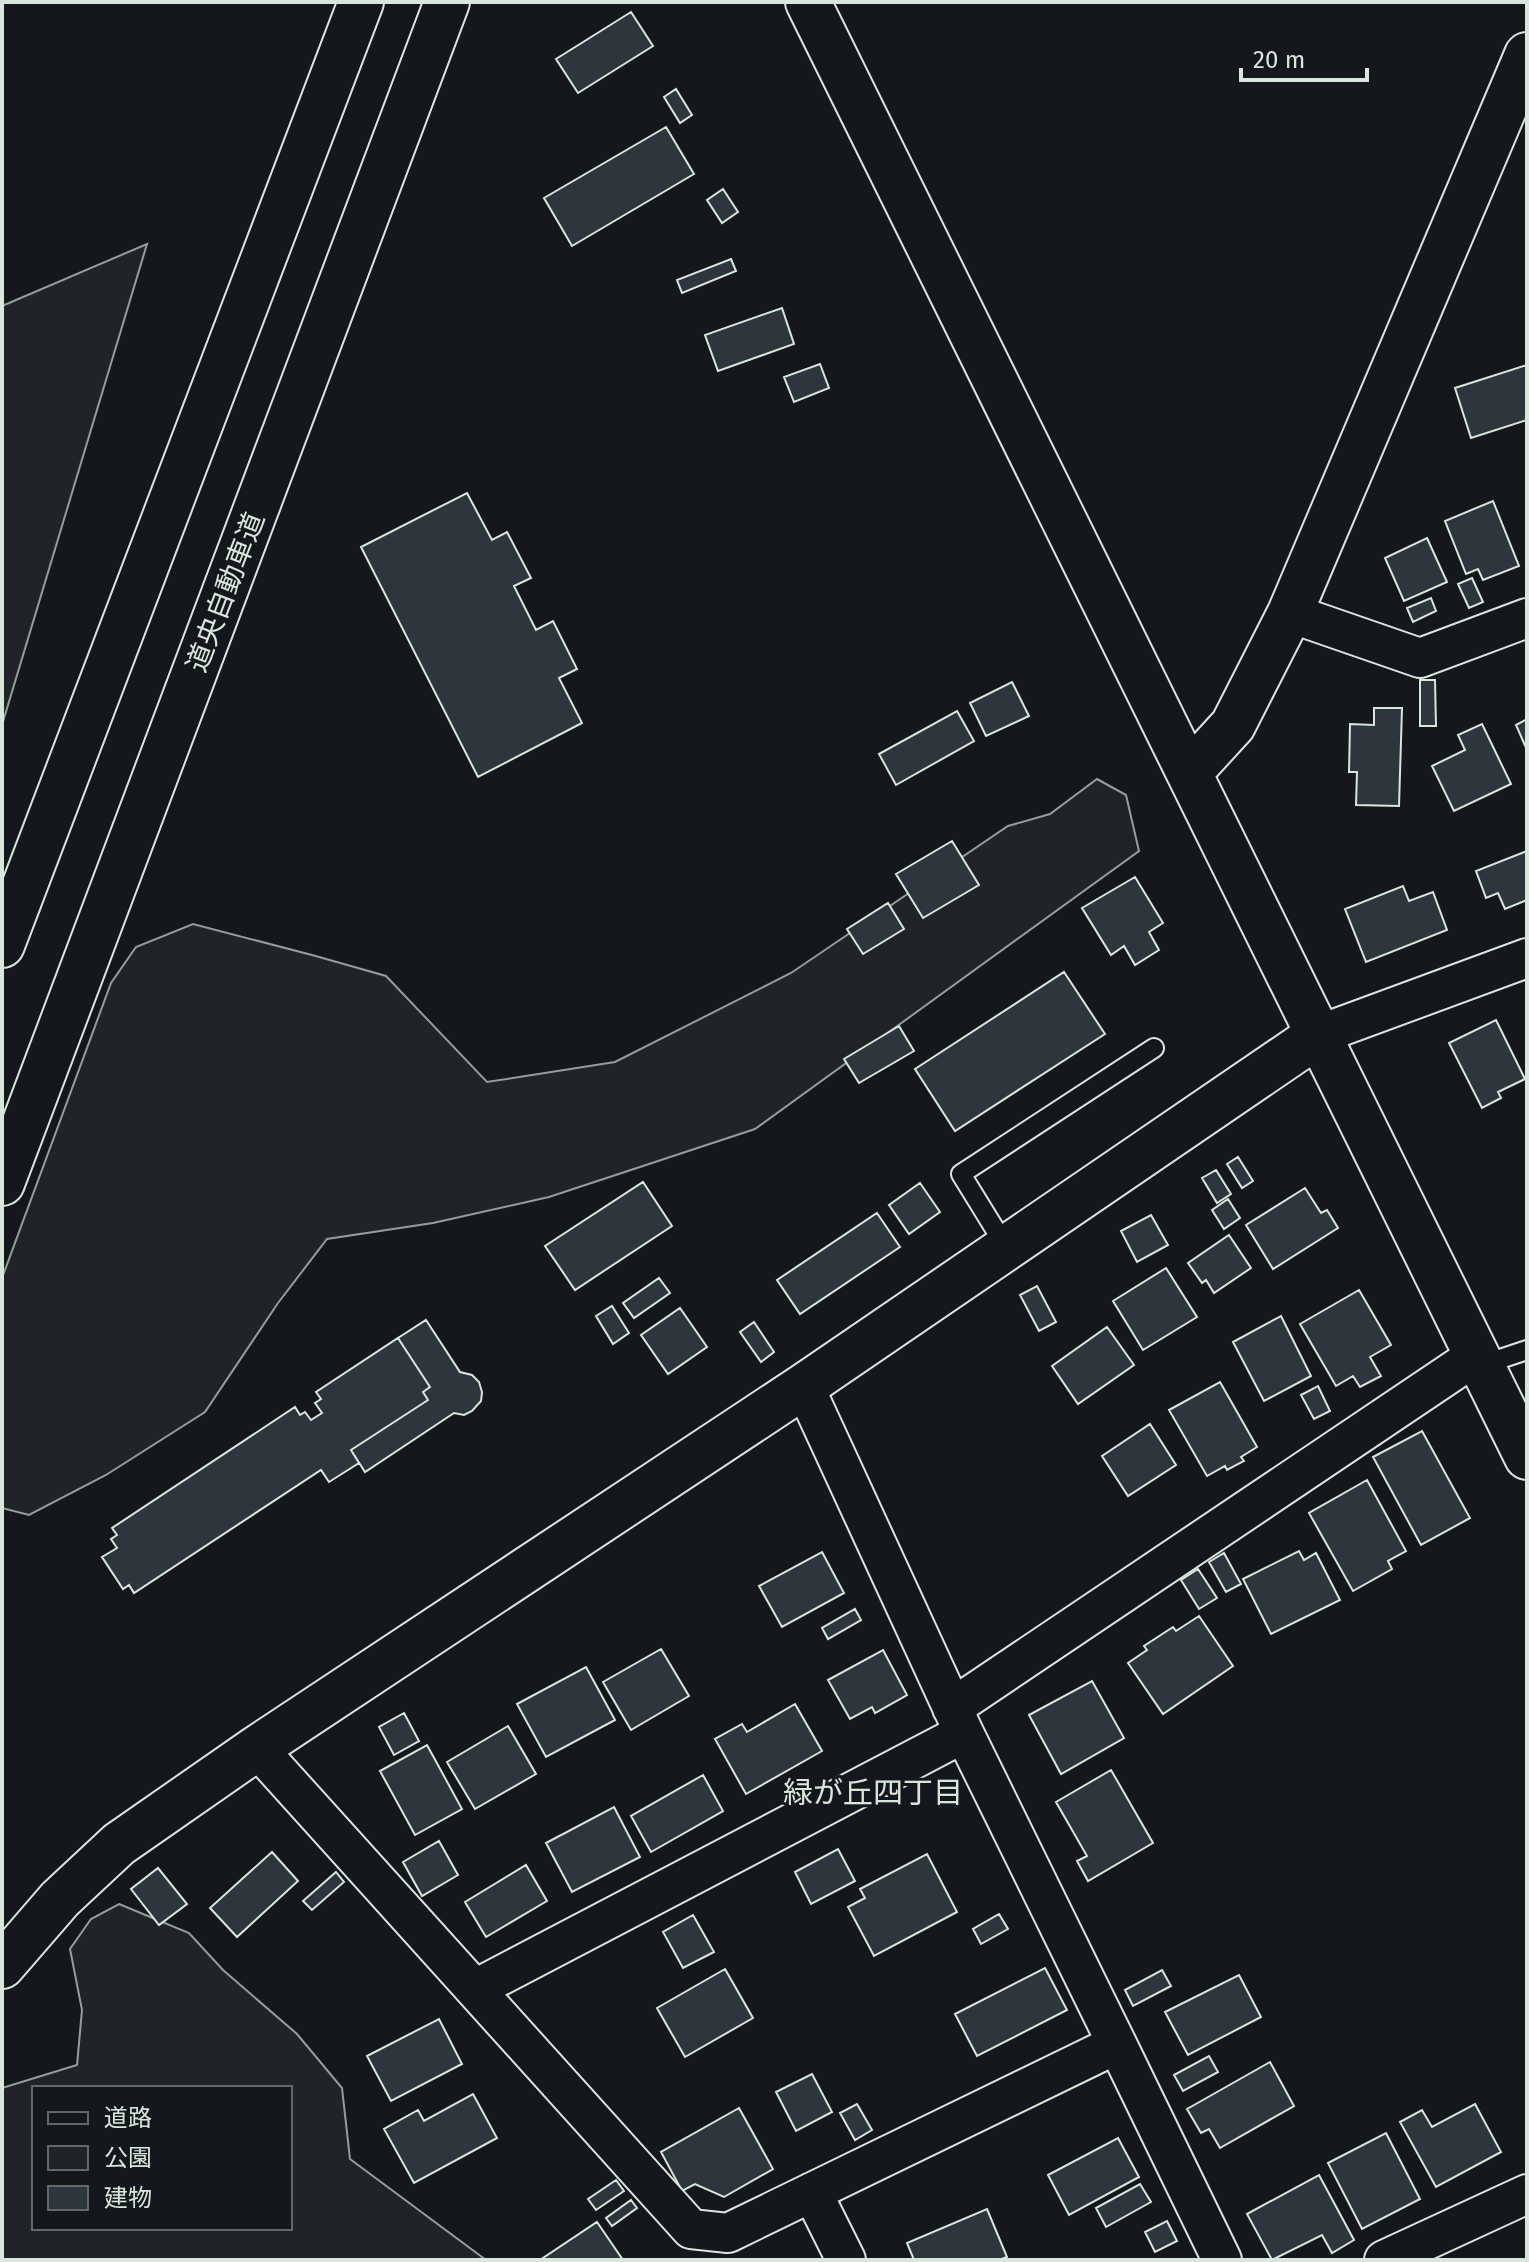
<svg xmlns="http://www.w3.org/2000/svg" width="1529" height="2262" font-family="'Fira Sans','Noto Sans JP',sans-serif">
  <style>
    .green { fill: #202428; stroke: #939e99; stroke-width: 2; fill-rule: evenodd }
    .building { fill: #2c363c; stroke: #d8e6dc; stroke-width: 2 }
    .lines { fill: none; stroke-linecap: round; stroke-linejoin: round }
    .service-casing { stroke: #d8e6dc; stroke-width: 22 }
    .minor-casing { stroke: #d8e6dc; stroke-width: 42 }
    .tertiary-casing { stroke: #d8e6dc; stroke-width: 48 }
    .motorway-casing { stroke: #d8e6dc; stroke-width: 48 }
    .service { stroke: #14181c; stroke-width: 18 }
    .minor { stroke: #14181c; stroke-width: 38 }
    .tertiary { stroke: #14181c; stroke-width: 44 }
    .motorway { stroke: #14181c; stroke-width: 44 }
    .labels { text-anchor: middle; stroke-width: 6; stroke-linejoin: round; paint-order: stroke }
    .street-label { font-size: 28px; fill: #d8e6dc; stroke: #14181c }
    .neighbourhood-label { font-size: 30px; fill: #d8e6dc; stroke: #14181c }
  </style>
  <rect width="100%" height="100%" fill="#14181c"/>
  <path class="green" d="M147 244 2 725V306Z
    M1097 779 1126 795 1139 851 755 1129 549 1197 433 1223 327 1239 278 1303 205 1412 106 1475 29 1515 2 1508V1278L111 983 136 947 193 924 312 955 386 976 487 1082 615 1062 791 973 1008 826 1050 814Z
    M119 1904 189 1933 223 1970 297 2034 342 2088 350 2159 486 2260H2V2088L77 2065 82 2010 70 1949 91 1919ZM34 2088H290V2228H34Z"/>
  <path class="building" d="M631 12 653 46 578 93 556 59Z
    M676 89 692 115 680 123 664 97Z
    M666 127 694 174 572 246 544 198Z
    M723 189 738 212 722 223 707 200Z
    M731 259 736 271 682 293 677 280Z
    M782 308 794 344 718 371 705 335Z
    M820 364 829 388 794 402 784 377Z
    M1527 365V420L1471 438 1455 388Z
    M467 493 492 540 507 532 531 578 514 586 536 630 553 621 577 669 559 678 582 723 478 777 361 547Z
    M1493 501 1519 566 1483 580 1478 569 1466 574 1445 521Z
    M1427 538 1447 582 1404 601 1385 558Z
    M1472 578 1483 602 1469 608 1458 584Z
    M1431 598 1436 611 1413 622 1407 608Z
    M1420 680H1435L1436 726H1420Z
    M1012 682 1029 716 986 736 970 703Z
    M1374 708H1402L1399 806 1356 805 1357 772H1349L1350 724 1374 725Z
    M957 711 974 741 896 785 879 754Z
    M1527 719V750L1516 725Z
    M1482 724 1511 784 1454 811 1432 766 1465 750 1458 735Z
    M952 841 979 885 923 918 896 874Z
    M1527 851V900L1505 909 1498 893 1486 898 1476 871Z
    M1135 877 1163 923 1149 932 1159 950 1135 965 1124 946 1111 955 1082 908Z
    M1403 886 1409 901 1433 892 1447 930 1366 962 1345 909Z
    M888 903 904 929 863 954 847 929Z
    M1064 972 1105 1034 955 1131 915 1069Z
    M1496 1020 1525 1079 1498 1092 1501 1098 1482 1108 1449 1043Z
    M899 1026 914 1051 859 1083 844 1059Z
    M1238 1157 1253 1181 1242 1188 1227 1164Z
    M1216 1170 1231 1194 1217 1203 1202 1178Z
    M643 1182 672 1226 575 1290 545 1246Z
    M920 1183 940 1212 909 1234 889 1205Z
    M1305 1188 1321 1213 1327 1210 1338 1228 1273 1269 1246 1225Z
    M1228 1199 1240 1218 1224 1229 1212 1210Z
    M877 1213 900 1247 800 1314 777 1280Z
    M1151 1215 1168 1245 1137 1262 1121 1231Z
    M1229 1235 1251 1268 1214 1293 1206 1280 1202 1283 1188 1263Z
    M1166 1268 1197 1317 1143 1350 1113 1301Z
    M659 1278 670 1293 634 1318 623 1303Z
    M1037 1286 1056 1322 1039 1331 1020 1295Z
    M1359 1290 1391 1345 1370 1357 1381 1376 1360 1387 1353 1376 1336 1386 1300 1324Z
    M612 1306 629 1333 613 1344 596 1316Z
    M680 1308 707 1347 668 1374 641 1335Z
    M1281 1316 1311 1376 1264 1401 1233 1342Z
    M426 1320 460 1372 472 1375 479 1382 482 1392 481 1401 472 1411 464 1415 454 1413 365 1472 351 1450 428 1400 423 1392 430 1387 398 1338Z
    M754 1322 774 1352 761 1362 740 1332Z
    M1107 1327 1134 1365 1078 1404 1052 1366Z
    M398 1338 430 1387 423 1392 428 1400 351 1450 359 1463 329 1482 321 1470 134 1593 129 1585 123 1589 102 1557 117 1548 111 1539 117 1535 112 1528 295 1407 300 1415 305 1412 311 1420 322 1413 315 1403 321 1399 316 1392Z
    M1220 1382 1257 1447 1241 1457 1244 1461 1227 1470 1225 1466 1207 1476 1169 1410Z
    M1318 1386 1330 1411 1314 1419 1301 1395Z
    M1150 1424 1176 1465 1128 1496 1102 1456Z
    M1422 1431 1470 1518 1421 1545 1373 1457Z
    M1367 1480 1406 1551 1388 1561 1392 1569 1353 1591 1309 1513Z
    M1299 1551 1304 1560 1316 1553 1340 1600 1271 1634 1243 1579Z
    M822 1552 844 1593 782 1627 759 1586Z
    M1224 1553 1241 1584 1226 1592 1209 1562Z
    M1198 1569 1217 1598 1199 1609 1181 1580Z
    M855 1609 861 1620 828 1639 822 1628Z
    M1199 1616 1233 1666 1163 1714 1128 1663 1147 1650 1144 1646 1173 1627 1176 1631Z
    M661 1649 689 1696 631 1730 603 1682Z
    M883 1650 907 1695 875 1713 872 1707 850 1719 828 1680Z
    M586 1667 615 1720 546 1757 517 1704Z
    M1092 1681 1124 1738 1061 1774 1029 1715Z
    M795 1704 822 1751 746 1794 715 1739 742 1724 747 1732Z
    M404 1713 419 1741 394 1755 379 1727Z
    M508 1726 536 1774 475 1809 447 1762Z
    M427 1745 462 1809 415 1835 380 1771Z
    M1111 1770 1153 1843 1088 1881 1077 1861 1087 1856 1056 1802Z
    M703 1775 723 1811 651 1852 631 1816Z
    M614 1807 640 1857 572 1892 546 1843Z
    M439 1841 458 1875 422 1896 403 1862Z
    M838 1849 855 1881 811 1904 795 1872Z
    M272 1852 298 1881 237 1937 210 1908Z
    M927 1854 957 1912 874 1956 848 1907 865 1898 860 1889Z
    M526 1865 547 1901 486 1937 465 1902Z
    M158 1868 187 1904 159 1925 131 1889Z
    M336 1872 344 1882 312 1910 303 1901Z
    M999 1914 1008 1929 981 1944 973 1929Z
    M693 1915 714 1952 683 1968 663 1932Z
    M1045 1968 1067 2010 977 2056 955 2014Z
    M725 1969 753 2018 685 2057 657 2008Z
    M1162 1970 1171 1986 1133 2006 1125 1990Z
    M1239 1975 1261 2017 1188 2055 1165 2012Z
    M439 2019 462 2064 391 2101 367 2056Z
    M1209 2056 1218 2072 1183 2091 1174 2075Z
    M1270 2062 1294 2106 1220 2148 1209 2129 1201 2133 1187 2109Z
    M812 2074 832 2112 796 2131 776 2092Z
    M473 2094 497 2138 414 2183 384 2129 418 2110 424 2121Z
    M857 2104 872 2130 855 2140 840 2113Z
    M1475 2104 1501 2152 1436 2187 1400 2122 1422 2110 1432 2127Z
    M739 2108 773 2169 724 2197 695 2184 682 2191 661 2152Z
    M1386 2133 1420 2199 1362 2229 1328 2163Z
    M1118 2138 1139 2177 1069 2215 1048 2175Z
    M1319 2175 1354 2240 1332 2253 1322 2235 1272 2260 1247 2214Z
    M616 2180 624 2191 596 2210 588 2199Z
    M1140 2184 1151 2202 1106 2227 1096 2208Z
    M631 2200 637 2208 612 2226 606 2218Z
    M987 2209 1007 2257 999 2260H914L907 2243Z
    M1167 2221 1177 2241 1155 2252 1145 2232Z
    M597 2222 623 2260H540Z"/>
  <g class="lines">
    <g class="service-casing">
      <path id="service" d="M1006 1247 961 1174 1154 1048
        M1482 1365 1527 1350"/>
    </g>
    <g class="minor-casing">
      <path id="minor" d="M1290 613 1420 658 1527 618
        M1318 1035 1527 958
        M952 1708 1477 1355
        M257 1748 691 2229 728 2233 1117 2044 964 1733 804 1386
        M475 1989 964 1733
        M1117 2044 1222 2260
        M812 2192 846 2260
        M1384 2260 1527 2194"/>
    </g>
    <g class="tertiary-casing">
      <path id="tertiary" d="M808 2 1527 1457
        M1190 772 1233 725 1290 613 1527 55
        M2 1966 60 1899 119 1844 257 1748 804 1386 1318 1035"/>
    </g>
    <g class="motorway-casing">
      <path id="motorway" d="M2 945 361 2
        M2 1183 447 2"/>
    </g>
    <use href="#service" class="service"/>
    <use href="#minor" class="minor"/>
    <use href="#tertiary" class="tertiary"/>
    <use href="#motorway" class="motorway"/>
  </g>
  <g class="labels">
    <g class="street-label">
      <text transform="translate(225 592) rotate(-69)" y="10">道央自動車道</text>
    </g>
    <g class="neighbourhood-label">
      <text x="873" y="1803">緑が丘四丁目</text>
    </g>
  </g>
  <rect width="1529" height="2262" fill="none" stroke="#d8e6dc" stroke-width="8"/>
  <rect x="32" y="2086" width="260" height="144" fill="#14181c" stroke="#626a69" stroke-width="2"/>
  <rect x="48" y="2112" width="40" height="12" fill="#14181c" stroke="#626a69" stroke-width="2"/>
  <text x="104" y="2126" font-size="24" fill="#d8e6dc">道路</text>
  <rect x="48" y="2146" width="40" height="24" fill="#202428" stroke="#626a69" stroke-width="2"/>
  <text x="104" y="2166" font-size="24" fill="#d8e6dc">公園</text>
  <rect x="48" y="2186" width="40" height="24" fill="#2c363c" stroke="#626a69" stroke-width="2"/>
  <text x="104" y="2206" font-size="24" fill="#d8e6dc">建物</text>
  <path d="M1241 68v12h126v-12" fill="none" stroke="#d8e6dc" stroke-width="4"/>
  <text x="1253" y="68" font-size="24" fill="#d8e6dc" stroke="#14181c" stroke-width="6" paint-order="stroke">20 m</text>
</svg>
